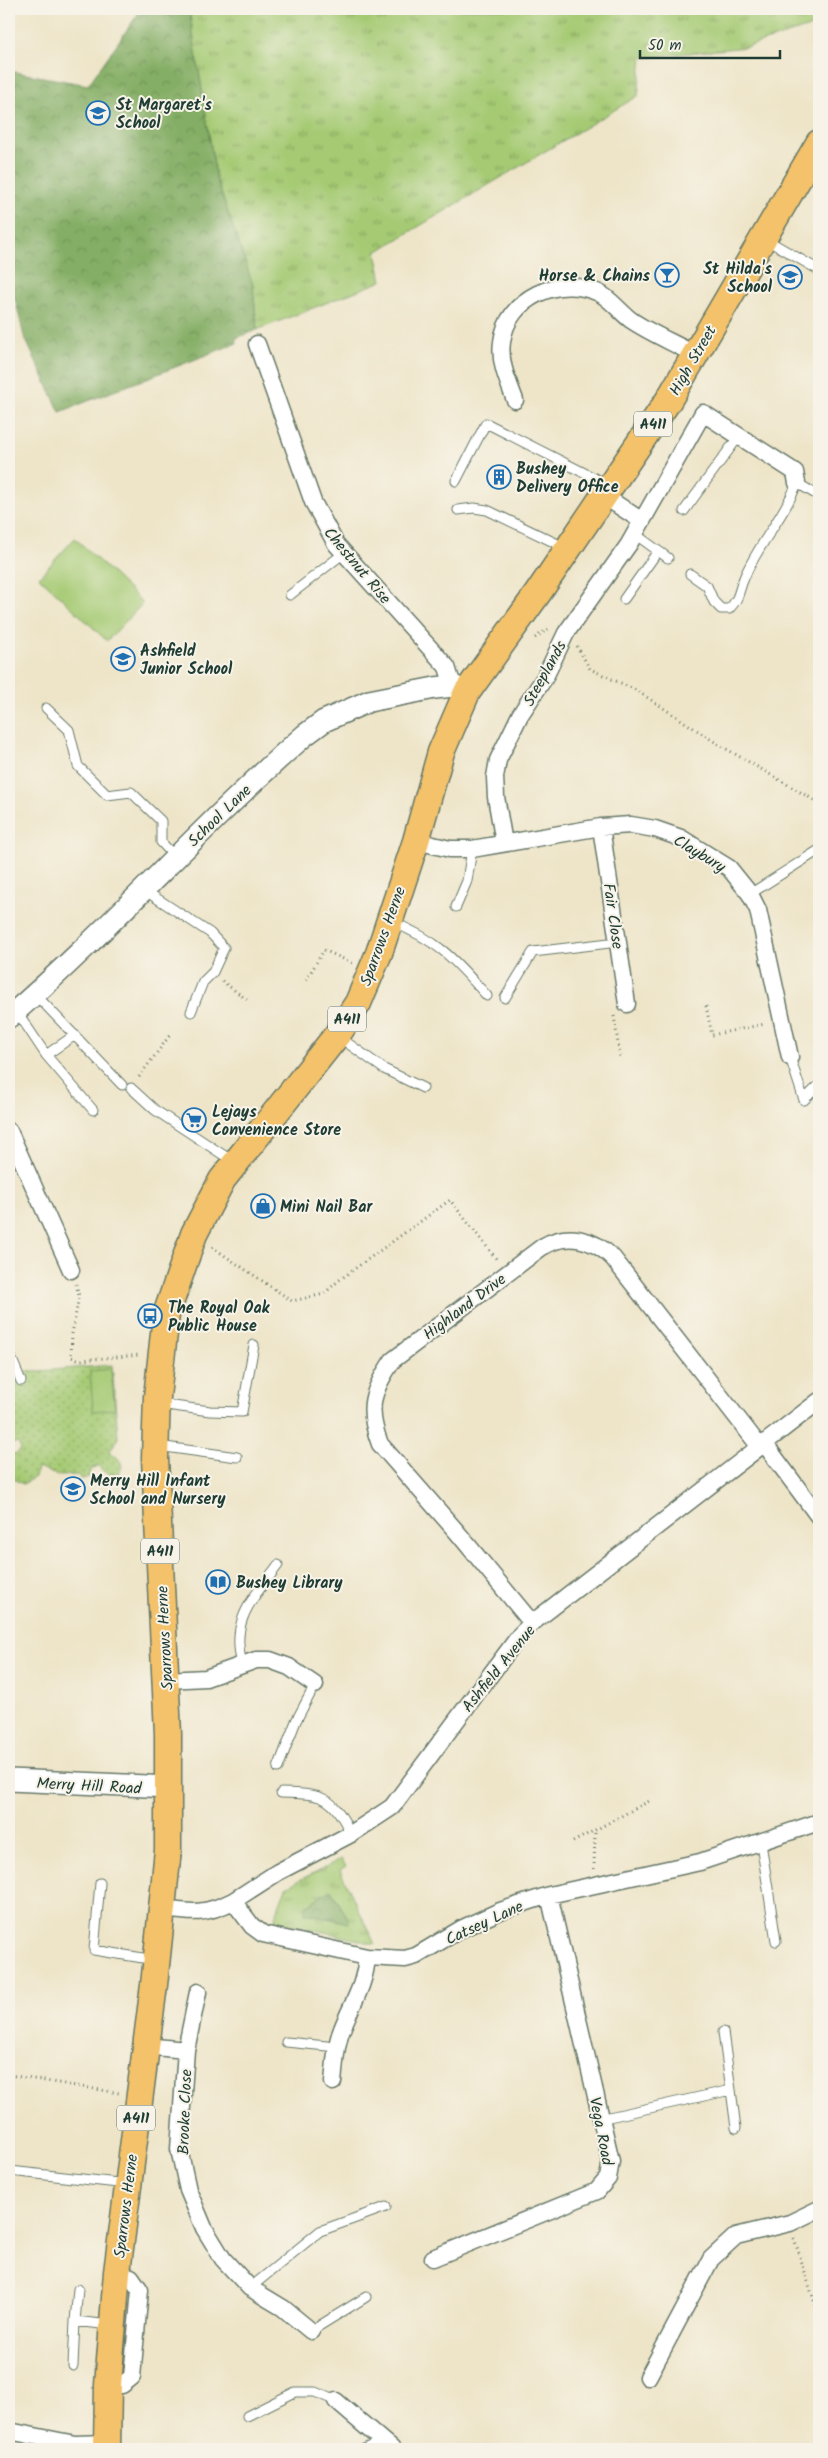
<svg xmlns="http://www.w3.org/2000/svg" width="828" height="2458" font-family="Kalam,sans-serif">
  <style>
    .grass { fill: url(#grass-tufts); stroke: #628454 }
    .forest { fill: url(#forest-crowns); stroke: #52764c }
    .park { fill: url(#park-dots); stroke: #628454 }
    .pitch { fill: #a5ca73; stroke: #628454 }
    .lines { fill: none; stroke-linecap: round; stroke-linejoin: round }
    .service-casing { stroke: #677868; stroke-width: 11 }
    .minor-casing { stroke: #677868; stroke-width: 19 }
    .tertiary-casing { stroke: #677868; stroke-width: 24 }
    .primary-casing { stroke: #677868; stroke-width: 29 }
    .path { stroke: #677868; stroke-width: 3; stroke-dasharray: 1 4; stroke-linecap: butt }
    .service { stroke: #fff; stroke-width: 9 }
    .minor { stroke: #fff; stroke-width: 16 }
    .tertiary { stroke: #fff; stroke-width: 21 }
    .primary { stroke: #f3c26a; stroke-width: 26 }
    .labels { text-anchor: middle; stroke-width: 4; stroke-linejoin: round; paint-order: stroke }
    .shield { fill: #f7f3e8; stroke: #60746a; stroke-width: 1 }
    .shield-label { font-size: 15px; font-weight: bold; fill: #1f3d34 }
    .poi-label { font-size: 16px; font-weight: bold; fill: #1f3d34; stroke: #f7f3e8; text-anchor: start }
    .street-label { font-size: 16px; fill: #1f3d34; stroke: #f7f3e8 }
  </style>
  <defs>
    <pattern id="grass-tufts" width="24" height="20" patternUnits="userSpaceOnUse" patternTransform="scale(1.25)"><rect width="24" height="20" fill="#a5ca73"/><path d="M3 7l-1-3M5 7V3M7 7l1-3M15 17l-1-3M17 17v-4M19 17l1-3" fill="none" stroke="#86a55f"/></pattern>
    <pattern id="forest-crowns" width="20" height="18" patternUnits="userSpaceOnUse" patternTransform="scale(1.25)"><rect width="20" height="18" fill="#84ae65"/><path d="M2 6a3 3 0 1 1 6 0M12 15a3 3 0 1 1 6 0" fill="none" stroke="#6b8f54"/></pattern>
    <pattern id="park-dots" width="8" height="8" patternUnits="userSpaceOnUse" patternTransform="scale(1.25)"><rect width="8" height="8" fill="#a5ca73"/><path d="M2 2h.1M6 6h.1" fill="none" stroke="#86a55f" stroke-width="1.8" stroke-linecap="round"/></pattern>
  </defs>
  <rect width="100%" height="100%" fill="#f7f3e8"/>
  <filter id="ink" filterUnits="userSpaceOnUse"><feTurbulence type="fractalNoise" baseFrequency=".02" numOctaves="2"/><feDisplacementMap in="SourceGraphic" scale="10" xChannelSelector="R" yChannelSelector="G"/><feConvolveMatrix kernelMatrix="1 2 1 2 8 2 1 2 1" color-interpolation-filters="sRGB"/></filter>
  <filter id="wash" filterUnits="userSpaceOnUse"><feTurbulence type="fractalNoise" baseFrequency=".0096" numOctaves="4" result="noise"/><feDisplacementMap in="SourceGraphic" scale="20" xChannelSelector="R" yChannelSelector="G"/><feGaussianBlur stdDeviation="1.12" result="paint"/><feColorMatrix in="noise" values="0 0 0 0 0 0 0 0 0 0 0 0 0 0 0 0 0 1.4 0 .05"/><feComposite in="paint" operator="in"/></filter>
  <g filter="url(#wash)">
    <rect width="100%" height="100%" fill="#eee5c9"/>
    <path class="grass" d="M189 9H819V24L746 47 642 58 638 96 376 252 382 281 257 330 253 285 216 178Z
      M341 1859 346 1866 340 1870 375 1944 276 1921 275 1917 286 1887Z"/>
    <path class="forest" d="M137 9H189L216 178 253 285 257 330 236 338 237 343 60 412 24 336 9 273V71L88 85 138 14Z
      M331 1889 348 1918 349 1923 305 1913 306 1906Z"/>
    <path class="park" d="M112 1365 118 1438 109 1452C137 1466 112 1487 98 1465L90 1470 89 1477 82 1479 77 1475 60 1476 37 1468 35 1477 23 1484 9 1477V1453L17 1454 21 1449 18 1443 9 1444V1420L14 1419 11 1401 15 1373Z"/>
    <path class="pitch" d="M75 538 143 603 107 641 39 577Z
      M111 1369 115 1409 93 1411 90 1371Z"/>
  </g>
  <g filter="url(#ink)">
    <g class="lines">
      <g class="service-casing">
        <path id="service" d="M765 239 819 270
          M456 481 486 423 608 485
          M458 510 474 508 487 510 566 548
          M684 511 739 436
          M635 534 668 558
          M690 574 707 586 714 602 721 609H729C740 598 738 592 744 578 757 546 786 514 797 483L819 496
          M290 595 344 553
          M624 599 658 551
          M46 708 69 730 78 766 107 795 131 792 161 821V842L175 857
          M144 890 210 933 224 948 213 972 203 982 191 1012
          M750 894 819 850
          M456 907 467 881 472 849
          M392 922C439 941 454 959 487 996
          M35 994 122 1085
          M505 998 533 952 618 942
          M16 1010 46 1055 93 1110
          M339 1037 384 1069 423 1088
          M46 1055 75 1035
          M790 1057 804 1100 819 1085
          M131 1088 155 1110 234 1162
          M9 1352 21 1381
          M159 1404 210 1411 242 1412 254 1345
          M158 1446 237 1457
          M242 1664C230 1619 253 1599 278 1565
          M278 1768 296 1721 315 1685
          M281 1793C323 1794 332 1795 351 1834
          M761 1843 776 1941
          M100 1883 94 1950 155 1960
          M286 2042 337 2047
          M731 2090 736 2128
          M600 2119 731 2090 723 2032
          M10 2171 127 2184
          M250 2288 320 2231 386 2207
          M75 2321 78 2289
          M311 2331 366 2297
          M73 2366 75 2321 110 2325
          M247 2416 295 2392H315L336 2401
          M364 2449 381 2441"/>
      </g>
      <g class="minor-casing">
        <path id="minor" d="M257 344 313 502 336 544 447 667 453 686
          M515 400C508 381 499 363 502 342 507 298 559 274 599 293 611 299 620 312 631 320 650 333 674 343 694 354
          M604 496 642 521
          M601 827 627 1004
          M416 841 450 849H472L601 827 631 825 655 829 681 838 729 868 750 894 758 910 790 1057
          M504 843 496 797 495 777 498 760 520 715 545 677 566 633 629 544 703 413 795 472 797 483
          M9 1131 71 1270
          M764 1443 819 1517
          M532 1623 457 1532 380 1444C366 1408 372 1391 393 1360L542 1247C567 1232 593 1238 613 1258L760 1447
          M166 1680 206 1678 256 1660H270L289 1667 315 1685
          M233 1901 278 1872 351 1834 392 1807 520 1635 532 1623 819 1401
          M163 1909C192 1913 205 1915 233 1901L252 1926 263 1934 367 1957 405 1959 416 1956 461 1929 500 1911 549 1895 700 1862 819 1822
          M198 1992 186 2050 179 2149 188 2190 204 2228 223 2259 250 2288 283 2308 311 2331
          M145 2046 186 2050
          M333 2082C335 2065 335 2046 342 2029 352 2003 365 1986 367 1957
          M433 2258 597 2191 608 2178 611 2161 549 1895
          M648 2377 711 2259 736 2236 790 2223 819 2209
          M108 2385H122L132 2377 140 2290 131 2277 117 2272
          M336 2401 392 2449
          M9 2431 75 2444 106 2443"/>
      </g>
      <g class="tertiary-casing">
        <path id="tertiary" d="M9 1017C112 928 202 825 305 735L324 721 369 701 435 688 453 686 467 692
          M9 1780 170 1787"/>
      </g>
      <g class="primary-casing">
        <path id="primary" d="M107 2449 108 2385 117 2272 154 1985 168 1850V1734L155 1458 157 1397 166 1315 194 1234 222 1180 337 1035 358 1003 379 953 416 841 441 752 467 692 538 593 668 401 819 143"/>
      </g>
      <path class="path" d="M535 638 548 629
        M577 646 590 669 636 690 718 744 819 803
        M306 980 324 950 352 963
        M222 981 250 1002
        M706 1006 712 1035 765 1024
        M614 1016 620 1057
        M139 1077 170 1035
        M212 1247 292 1301 324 1294 338 1281 450 1200 498 1261
        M76 1284 79 1296 72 1334 71 1357 81 1360 140 1355
        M573 1842 651 1800
        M594 1869 595 1831
        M9 2075 119 2093
        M794 2238 819 2316"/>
      <use href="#service" class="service"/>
      <use href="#minor" class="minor"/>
      <use href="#tertiary" class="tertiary"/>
      <use href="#primary" class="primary"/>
    </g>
  </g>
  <defs>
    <g id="school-ring" transform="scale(1.25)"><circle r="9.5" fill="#f7f3e8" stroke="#1f6fb2" stroke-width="1.5"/><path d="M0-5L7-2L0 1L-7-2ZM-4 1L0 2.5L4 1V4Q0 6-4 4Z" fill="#1f6fb2"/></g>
    <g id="bar-ring" transform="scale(1.25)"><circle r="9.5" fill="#f7f3e8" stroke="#1f6fb2" stroke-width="1.5"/><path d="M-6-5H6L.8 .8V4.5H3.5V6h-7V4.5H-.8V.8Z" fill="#1f6fb2"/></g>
    <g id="building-ring" transform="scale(1.25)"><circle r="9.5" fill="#f7f3e8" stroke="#1f6fb2" stroke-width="1.5"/><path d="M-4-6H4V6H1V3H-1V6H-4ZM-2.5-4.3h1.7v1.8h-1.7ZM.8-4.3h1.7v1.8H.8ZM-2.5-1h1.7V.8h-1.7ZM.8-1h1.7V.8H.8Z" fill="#1f6fb2"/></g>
    <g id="supermarket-ring" transform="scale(1.25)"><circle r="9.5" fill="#f7f3e8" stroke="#1f6fb2" stroke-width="1.5"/><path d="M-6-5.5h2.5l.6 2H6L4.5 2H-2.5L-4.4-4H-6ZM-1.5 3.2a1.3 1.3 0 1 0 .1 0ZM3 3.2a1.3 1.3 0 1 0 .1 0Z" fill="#1f6fb2"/></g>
    <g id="shop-ring" transform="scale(1.25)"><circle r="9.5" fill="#f7f3e8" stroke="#1f6fb2" stroke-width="1.5"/><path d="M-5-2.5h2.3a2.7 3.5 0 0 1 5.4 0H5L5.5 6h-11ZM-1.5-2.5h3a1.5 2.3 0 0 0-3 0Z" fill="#1f6fb2"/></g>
    <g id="bus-ring" transform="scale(1.25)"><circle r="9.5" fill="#f7f3e8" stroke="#1f6fb2" stroke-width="1.5"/><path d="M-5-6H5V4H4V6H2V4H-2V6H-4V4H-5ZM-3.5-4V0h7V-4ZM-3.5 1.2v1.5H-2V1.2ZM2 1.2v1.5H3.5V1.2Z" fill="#1f6fb2"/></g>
    <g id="library-ring" transform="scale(1.25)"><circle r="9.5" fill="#f7f3e8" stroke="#1f6fb2" stroke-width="1.5"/><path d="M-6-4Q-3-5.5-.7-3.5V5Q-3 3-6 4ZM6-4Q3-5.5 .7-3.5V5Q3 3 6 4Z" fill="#1f6fb2"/></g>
  </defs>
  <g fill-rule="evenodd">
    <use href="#school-ring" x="98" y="113"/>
    <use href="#bar-ring" x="667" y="275"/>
    <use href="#school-ring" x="790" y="277"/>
    <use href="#building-ring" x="499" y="477"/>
    <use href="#school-ring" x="123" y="659"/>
    <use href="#supermarket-ring" x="194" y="1120"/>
    <use href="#shop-ring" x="263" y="1206"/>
    <use href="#bus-ring" x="150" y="1316"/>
    <use href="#school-ring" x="73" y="1489"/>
    <use href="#library-ring" x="218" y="1582"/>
  </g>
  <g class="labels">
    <g class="shield">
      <rect x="634" y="411.5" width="38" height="25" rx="4"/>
      <rect x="328" y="1006.5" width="38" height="25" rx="4"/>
      <rect x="141" y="1538.5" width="38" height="25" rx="4"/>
      <rect x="117" y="2105.5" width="38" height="25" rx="4"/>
    </g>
    <g class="shield-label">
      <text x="653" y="429">A411</text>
      <text x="347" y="1024">A411</text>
      <text x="160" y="1556">A411</text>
      <text x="136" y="2123">A411</text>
    </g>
    <g class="poi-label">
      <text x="116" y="110">St Margaret's<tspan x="116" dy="18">School</tspan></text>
      <text x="772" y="274" text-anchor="end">St Hilda's<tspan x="772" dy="18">School</tspan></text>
      <text x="650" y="281" text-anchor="end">Horse &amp; Chains</text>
      <text x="516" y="474">Bushey<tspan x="516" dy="18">Delivery Office</tspan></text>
      <text x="140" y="656">Ashfield<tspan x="140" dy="18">Junior School</tspan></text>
      <text x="212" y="1117">Lejays<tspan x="212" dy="18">Convenience Store</tspan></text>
      <text x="280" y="1212">Mini Nail Bar</text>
      <text x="168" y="1313">The Royal Oak<tspan x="168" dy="18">Public House</tspan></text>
      <text x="90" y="1486">Merry Hill Infant<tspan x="90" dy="18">School and Nursery</tspan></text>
      <text x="236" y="1588">Bushey Library</text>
    </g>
    <g class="street-label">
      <text transform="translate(692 360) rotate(-60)" y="6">High Street</text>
      <text transform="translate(358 565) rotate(50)" y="6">Chestnut Rise</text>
      <text transform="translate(544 673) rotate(-61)" y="6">Steeplands</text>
      <text transform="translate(219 815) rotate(-44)" y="6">School Lane</text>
      <text transform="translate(700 853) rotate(31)" y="6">Claybury</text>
      <text transform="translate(614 916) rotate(82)" y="6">Fair Close</text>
      <text transform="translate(382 936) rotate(-70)" y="6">Sparrows Herne</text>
      <text transform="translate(464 1306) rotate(-37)" y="6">Highland Drive</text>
      <text transform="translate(164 1638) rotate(-93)" y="6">Sparrows Herne</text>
      <text transform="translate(498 1668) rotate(-51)" y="6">Ashfield Avenue</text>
      <text transform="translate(89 1785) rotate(3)" y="6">Merry Hill Road</text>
      <text transform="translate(484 1922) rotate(-25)" y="6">Catsey Lane</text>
      <text transform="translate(184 2112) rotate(-88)" y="6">Brooke Close</text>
      <text transform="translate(602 2131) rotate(79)" y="6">Vega Road</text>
      <text transform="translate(125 2206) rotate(-83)" y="6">Sparrows Herne</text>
    </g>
  </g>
  <rect width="828" height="2458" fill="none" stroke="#f7f3e8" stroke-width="30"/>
  <path d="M640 50v8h140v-8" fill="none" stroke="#1f3d34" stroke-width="2.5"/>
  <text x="648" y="50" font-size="15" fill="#1f3d34" stroke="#f7f3e8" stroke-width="4" paint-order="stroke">50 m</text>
</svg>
